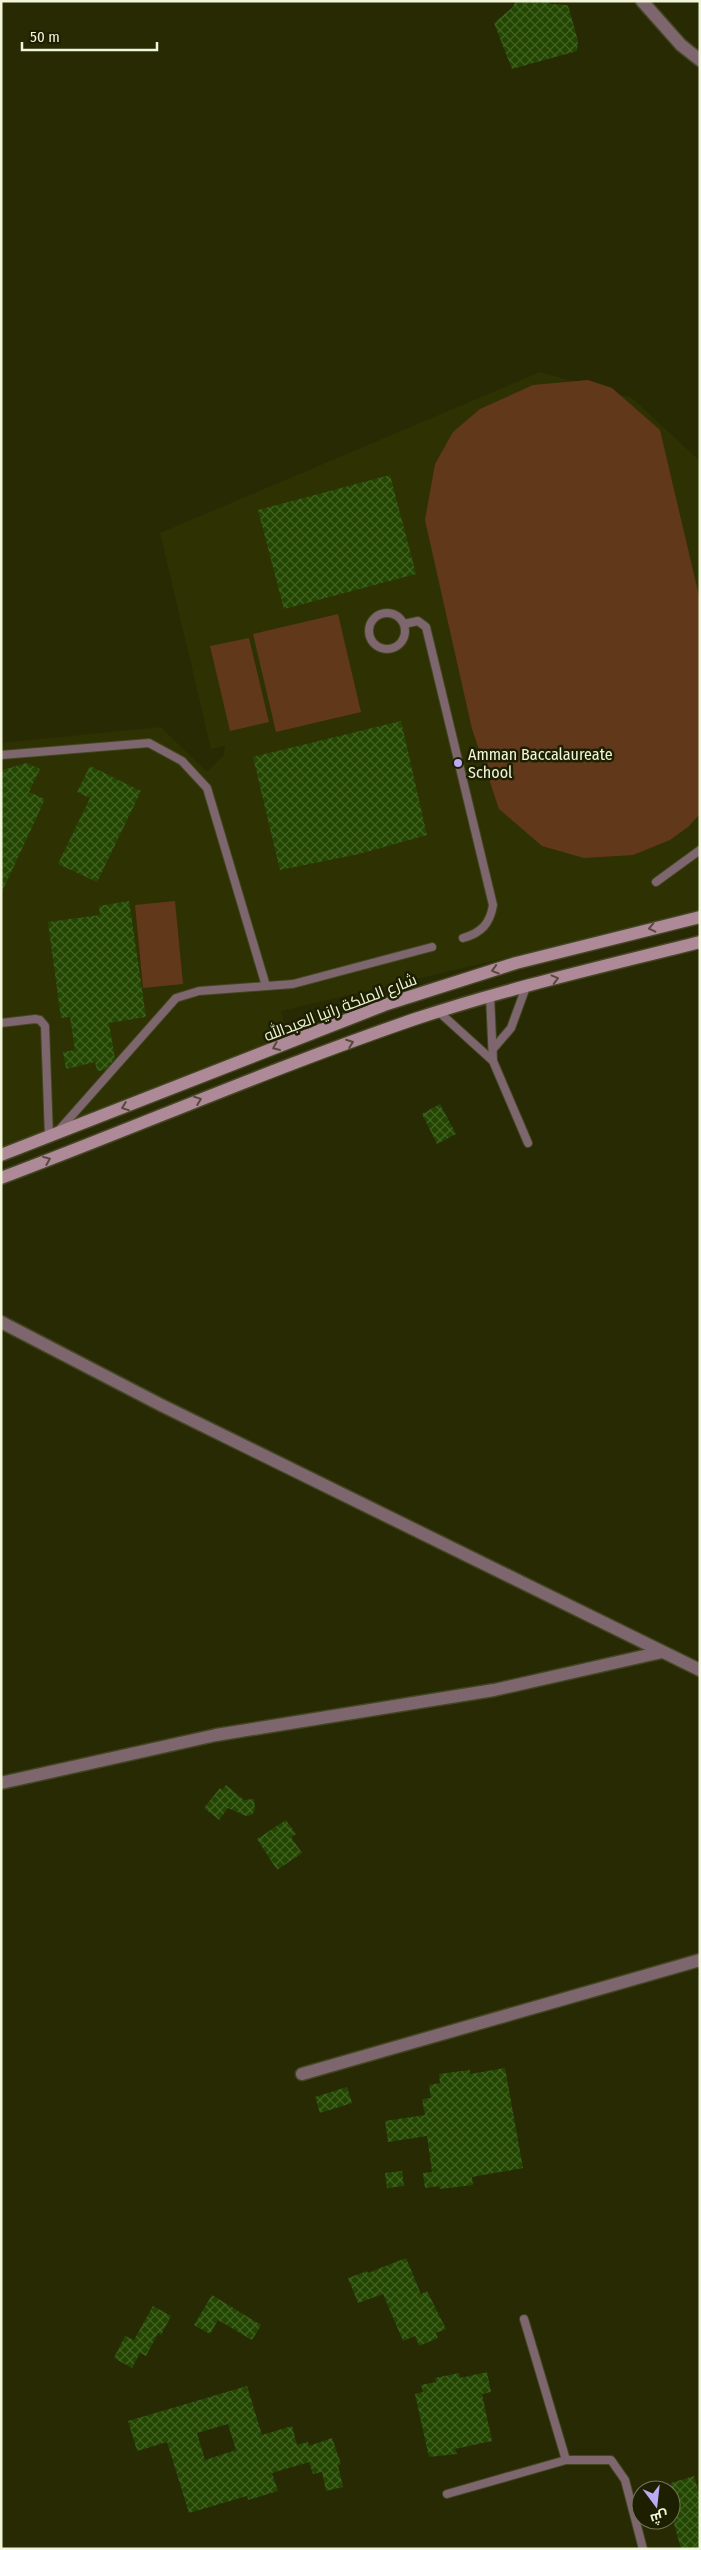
<svg xmlns="http://www.w3.org/2000/svg" width="701" height="2550" font-family="'Fira Sans Condensed',Cairo,sans-serif">
  <style>
    .built { fill: #2e3102 }
    .park { fill: #62381a }
    .building { fill: url(#building-cross-hatch); fill-rule: evenodd }
    .lines { fill: none; stroke-linecap: round; stroke-linejoin: round }
    .service-casing { stroke: #434621; stroke-width: 10 }
    .minor-casing { stroke: #434621; stroke-width: 15 }
    .secondary-casing { stroke: #434621; stroke-width: 15 }
    .service { stroke: #7d666e; stroke-width: 8 }
    .minor { stroke: #7d666e; stroke-width: 12 }
    .secondary { stroke: #ae8997; stroke-width: 12 }
    .oneway { stroke: #574a3c }
    .poi-dot { fill: #bbaaf6; stroke: #1d2000; stroke-width: 2 }
    .labels { text-anchor: middle; stroke-width: 5; stroke-linejoin: round; paint-order: stroke }
    .poi-label { font-size: 16px; fill: #f1f5da; stroke: #1d2000; text-anchor: start }
    .street-label { font-size: 16px; fill: #f1f5da; stroke: #1d2000 }
  </style>
  <defs>
    <pattern id="building-cross-hatch" width="8" height="8" patternUnits="userSpaceOnUse" patternTransform="scale(1.25)"><rect width="8" height="8" fill="#234700"/><path d="M0 0l8 8M0 8l8-8" fill="none" stroke="#436225"/></pattern>
  </defs>
  <rect width="100%" height="100%" fill="#272a03"/>
  <path class="built" d="M540 372 632 398 700 461V912L281 1011 288 1039 1 1148V743L161 727 207 772 224 755 225 746 211 749 160 533Z"/>
  <path class="park" d="M588 380 612 388 660 430 700 600V814L688 827 670 840 633 855 584 858 542 846 499 809 472 729 425 520 435 464 453 432 480 409 533 385Z
    M338 614 361 712 276 732 253 634Z
    M249 638 269 722 230 731 210 646Z
    M175 901 183 984 143 988 135 905Z"/>
  <path class="building" d="M515 1H549L550 4 568 5 578 41 577 51 512 69 494 23 513 7Z
    M390 475 416 574 284 609 258 510Z
    M401 721 427 835 359 854 280 870 253 757Z
    M26 763 40 769 29 792 45 799 1 894V774L3 770Z
    M90 766 141 791 97 882 58 864 90 798 77 792Z
    M129 901 146 1017 109 1023 115 1059 105 1070 97 1071 95 1062 66 1069 63 1052 75 1050 70 1017 61 1018 48 922 100 915 99 906Z
    M440 1104 456 1134 437 1144 422 1114Z
    M226 1785 244 1800 254 1799 255 1809 252 1815 246 1816 228 1808 219 1820 204 1808 220 1788 222 1790Z
    M286 1820 296 1834 291 1837 302 1853 277 1870 257 1839Z
    M505 2068 523 2168 472 2177 473 2185 440 2189 439 2186 425 2188 423 2173 432 2172 427 2136 388 2142 385 2121 425 2115 422 2099 431 2098 429 2085 440 2083 439 2074 470 2070V2074Z
    M347 2087 352 2103 320 2113 315 2097Z
    M402 2171 404 2186 387 2188 385 2173Z
    M406 2258 421 2294 427 2291 446 2329 436 2333 438 2338 419 2346 415 2336 403 2341 383 2294 358 2303 348 2278 367 2271 368 2273Z
    M212 2295 261 2325 252 2340 218 2320 210 2334 194 2325Z
    M153 2306 171 2316 161 2335 158 2333 146 2356 140 2353 132 2368 114 2358 125 2336 134 2340Z
    M487 2372 491 2392 482 2394 492 2441 455 2449 457 2454 429 2457 415 2394 423 2392 421 2385 436 2382 435 2378 459 2373 460 2378Z
    M247 2386 262 2435 292 2426 297 2445 308 2442 309 2446 332 2438 341 2464 338 2465 343 2487 326 2491 322 2472 313 2474 309 2462 272 2473 278 2491 248 2500 247 2496 189 2513 167 2442 137 2451 128 2421ZM228 2424 236 2450 205 2460 197 2433Z
    M694 2476 700 2496V2549H681L671 2513V2483Z"/>
  <g class="lines">
    <g class="service-casing">
      <path id="service" d="M369 631a18 18 0 1 1 36 0a18 18 0 1 1-36 0Z
        M404 624 418 621 426 627 493 905C490 924 481 933 463 938
        M1 755 149 743 182 761 207 788 266 986
        M656 882 700 850
        M490 996 493 1061 528 1143
        M439 1012 493 1061
        M1 1023 35 1019 40 1020 45 1026 49 1137
        M493 1049 511 1028 526 987
        M60 1129 176 998 199 991 293 984 432 947
        M524 2319 566 2460
        M447 2494 566 2460H611L625 2480 643 2549"/>
    </g>
    <g class="minor-casing">
      <path id="minor" d="M642 1 681 45 700 60
        M1 1322 161 1405 700 1670
        M1 1783 216 1735 494 1690 662 1652
        M302 2074 700 1960"/>
    </g>
    <g class="secondary-casing">
      <path id="secondary" d="M1 1155 387 1004 516 963 700 917
        M1 1178C139 1126 275 1067 415 1019 508 988 605 966 700 942"/>
    </g>
    <use href="#service" class="service"/>
    <use href="#minor" class="minor"/>
    <use href="#secondary" class="secondary"/>
  </g>
  <defs><path id="oneway-chevron" d="M-2-3.5L2.5 0L-2 3.5" fill="none" stroke-width="1.6" stroke-linecap="round" stroke-linejoin="round" transform="scale(1.25)"/></defs>
  <g class="oneway">
    <use href="#oneway-chevron" transform="translate(652 928) rotate(167)"/>
    <use href="#oneway-chevron" transform="translate(495 970) rotate(163)"/>
    <use href="#oneway-chevron" transform="translate(555 979) rotate(-15)"/>
    <use href="#oneway-chevron" transform="translate(350 1043) rotate(-20)"/>
    <use href="#oneway-chevron" transform="translate(276 1047) rotate(157)"/>
    <use href="#oneway-chevron" transform="translate(198 1100) rotate(-21)"/>
    <use href="#oneway-chevron" transform="translate(125 1107) rotate(159)"/>
    <use href="#oneway-chevron" transform="translate(47 1160) rotate(-22)"/>
  </g>
  <circle class="poi-dot" cx="458" cy="763" r="5"/>
  <g class="labels">
    <g class="poi-label">
      <text x="468" y="760">Amman Baccalaureate<tspan x="468" dy="18">School</tspan></text>
    </g>
    <g class="street-label">
      <text transform="translate(340 1007) rotate(-21)" y="6">شارع الملكة رانيا العبدالله</text>
    </g>
  </g>
  <rect width="701" height="2550" fill="none" stroke="#f1f5da" stroke-width="5"/>
  <g transform="translate(656 2505) rotate(165)"><circle r="24" fill="#1d2000" stroke="#727557"/>
  <path d="M0-4L9 19L0 12L-9 19Z" fill="#bbaaf6"/>
  <text y="-8" font-size="14" font-weight="bold" text-anchor="middle" fill="#f1f5da">ش</text>
  </g>
  <path d="M22 42v8h135v-8" fill="none" stroke="#f1f5da" stroke-width="2.5"/>
  <text x="30" y="42" font-size="15" fill="#f1f5da" stroke="#1d2000" stroke-width="4" paint-order="stroke">50 m</text>
</svg>
